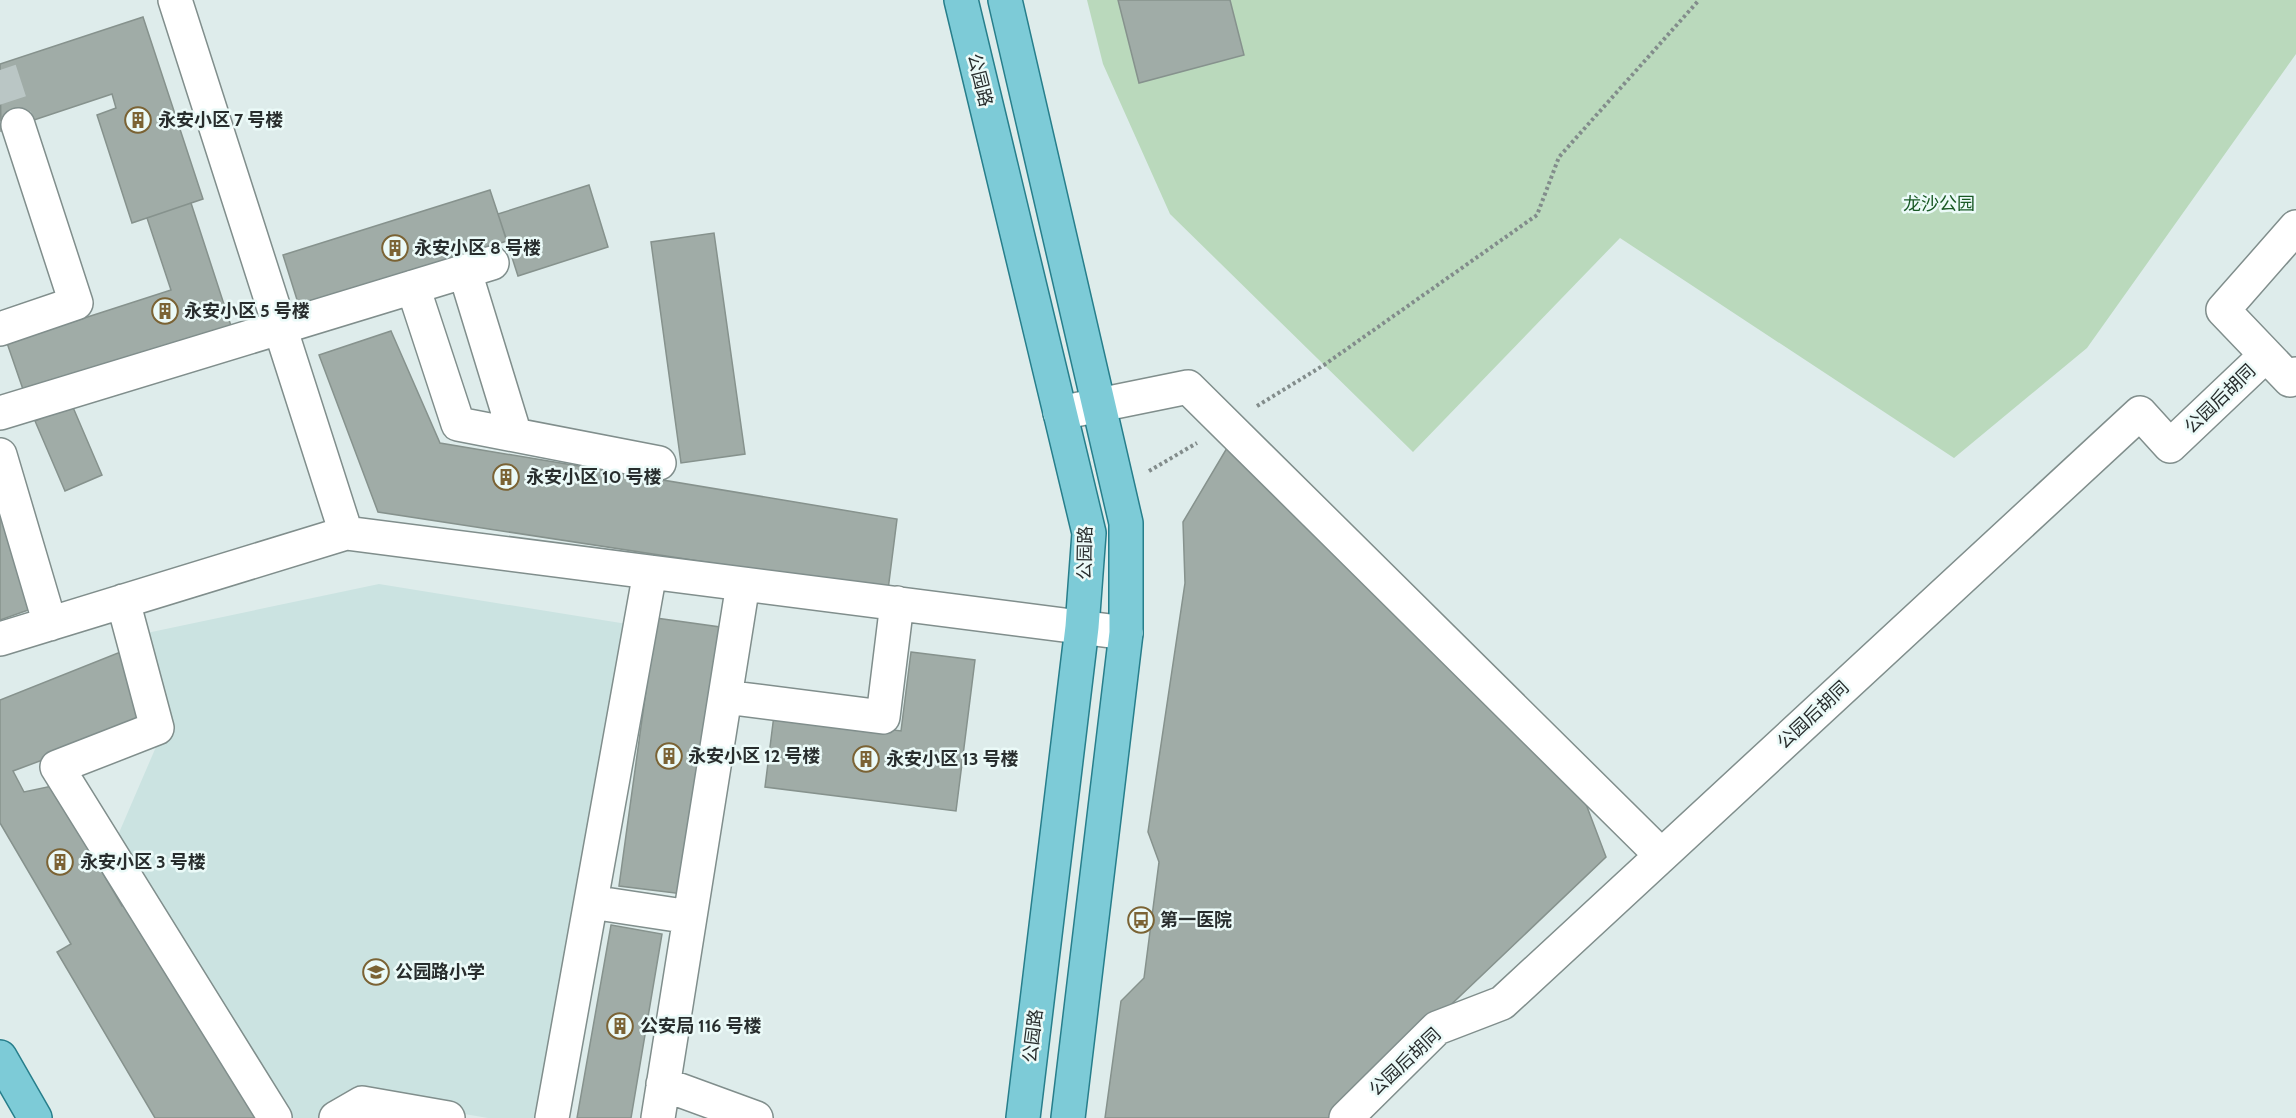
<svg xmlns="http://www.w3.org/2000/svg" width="2296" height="1118" font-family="Cabin,'Noto Sans SC',sans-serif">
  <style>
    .built { fill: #cbe3e1 }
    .green { fill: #bad9bc }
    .building { fill: #a0aca7; stroke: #86928d; stroke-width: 1.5 }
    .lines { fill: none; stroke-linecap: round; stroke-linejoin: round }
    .minor-tunnel { stroke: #bac6c5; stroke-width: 33; stroke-dasharray: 33 16; stroke-linecap: butt }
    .minor-casing { stroke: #808e8c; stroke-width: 36 }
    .major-casing { stroke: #277e8b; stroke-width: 36 }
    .path { stroke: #828c8b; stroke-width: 4; stroke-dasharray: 3 3; stroke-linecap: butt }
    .minor { stroke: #fff; stroke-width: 33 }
    .major { stroke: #7dcbd7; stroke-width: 33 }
    .labels { text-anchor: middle; stroke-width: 5; stroke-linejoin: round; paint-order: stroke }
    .street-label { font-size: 18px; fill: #282d2d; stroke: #ebfaf8 }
    .poi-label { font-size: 18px; font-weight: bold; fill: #282d2d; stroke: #ebfaf8; text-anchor: start }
    .park-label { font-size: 18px; fill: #195925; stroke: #ebfaf8 }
  </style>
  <rect width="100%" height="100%" fill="#deeceb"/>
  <path class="built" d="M379 584 627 624 537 1118H488L358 1096 319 1118H278L112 849 165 726 142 634Z"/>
  <path class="green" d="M1087 0H2296V54L2087 348 1954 458 1620 238 1413 452 1170 214 1103 64Z"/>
  <path class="building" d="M1118 0H1230L1244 55 1139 83Z
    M143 17 203 199 132 223 97 115 116 108 112 94 1 131 0 64Z
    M589 185 608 247 518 276 498 214Z
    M490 190 507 241 299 306 283 255Z
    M191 203 233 332 26 398 7 343 171 290 147 218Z
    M714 233 745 454 681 463 651 242Z
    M391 331 440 443 897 519 888 590 378 512 319 355Z
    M72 405 102 475 65 491 35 421Z
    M1227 448 1578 783 1606 857 1332 1118H1105L1121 1001 1144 978 1159 862 1148 832 1185 583 1183 522Z
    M0 505 34 608 0 620Z
    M656 618 720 627 683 894 619 886Z
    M128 649 147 721 13 771 24 792 52 786 122 906 131 900 269 1118H155L57 952 71 944 0 823V700Z
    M911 652 975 660 956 811 765 787 774 715 901 731Z
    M611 925 662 934 631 1118H577Z"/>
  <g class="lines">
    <path class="minor-tunnel" d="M0 70 18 125"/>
    <g class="minor-casing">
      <path id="minor" d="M175 0 346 533 1126 633
        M2296 227 2223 310 2290 380 2296 374
        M465 272 515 435
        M413 287 458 424 659 463
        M0 329 76 303 18 125
        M0 413 492 263
        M1060 413 1188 387 1661 855
        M0 455 50 624
        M123 601 157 728 57 767 275 1118
        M0 639 346 533
        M725 697 883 717 897 603
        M591 902 690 917
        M663 1084 756 1118
        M336 1118 362 1103 448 1118
        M552 1118 650 572
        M658 1118 743 584
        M1346 1118 1437 1028 1502 1003 2140 413 2170 446 2266 355"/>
    </g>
    <g class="major-casing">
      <path id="major" d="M961 0 1089 533 1082 627 1023 1118
        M1005 0 1126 523V633L1068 1118
        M0 1057 35 1118"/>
    </g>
    <path class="path" d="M1257 406 1324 365 1537 215 1559 157 1699 0
      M1149 471 1197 443"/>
    <use href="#minor" class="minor"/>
    <use href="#major" class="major"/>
  </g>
  <defs>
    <g id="building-ring" transform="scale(1.35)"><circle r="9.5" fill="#ebfaf8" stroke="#7b6334" stroke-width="1.5"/><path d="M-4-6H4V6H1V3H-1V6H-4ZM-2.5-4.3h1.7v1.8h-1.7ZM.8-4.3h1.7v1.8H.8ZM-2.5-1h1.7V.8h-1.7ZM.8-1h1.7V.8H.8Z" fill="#7b6334"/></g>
    <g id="bus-ring" transform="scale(1.35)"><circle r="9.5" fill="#ebfaf8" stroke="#7b6334" stroke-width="1.5"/><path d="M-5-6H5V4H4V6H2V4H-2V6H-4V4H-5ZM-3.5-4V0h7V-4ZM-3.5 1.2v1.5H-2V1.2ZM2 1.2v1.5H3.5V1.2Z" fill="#7b6334"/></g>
    <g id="school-ring" transform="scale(1.35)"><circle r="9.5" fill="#ebfaf8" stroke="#7b6334" stroke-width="1.5"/><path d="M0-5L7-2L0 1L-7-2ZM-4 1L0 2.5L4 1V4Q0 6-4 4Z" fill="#7b6334"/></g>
  </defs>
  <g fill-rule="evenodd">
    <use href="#building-ring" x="138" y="120"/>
    <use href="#building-ring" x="395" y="248"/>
    <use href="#building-ring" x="165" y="311"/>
    <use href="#building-ring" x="506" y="477"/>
    <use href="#building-ring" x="669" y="756"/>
    <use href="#building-ring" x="866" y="759"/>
    <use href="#building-ring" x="60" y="862"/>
    <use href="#bus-ring" x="1141" y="920"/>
    <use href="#school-ring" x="376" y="972"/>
    <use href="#building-ring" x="620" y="1026"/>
  </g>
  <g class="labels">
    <g class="street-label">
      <text transform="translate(980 80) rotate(76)" y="6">公园路</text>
      <text transform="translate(2220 399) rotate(-44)" y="6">公园后胡同</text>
      <text transform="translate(1085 553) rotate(-89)" y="6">公园路</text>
      <text transform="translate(1813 715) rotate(-43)" y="6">公园后胡同</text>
      <text transform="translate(1033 1036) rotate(-83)" y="6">公园路</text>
      <text transform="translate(1405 1062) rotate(-43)" y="6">公园后胡同</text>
    </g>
    <g class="poi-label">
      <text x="158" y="126">永安小区 7 号楼</text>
      <text x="414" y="254">永安小区 8 号楼</text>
      <text x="184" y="317">永安小区 5 号楼</text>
      <text x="526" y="483">永安小区 10 号楼</text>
      <text x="688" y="762">永安小区 12 号楼</text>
      <text x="886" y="765">永安小区 13 号楼</text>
      <text x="80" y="868">永安小区 3 号楼</text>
      <text x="1160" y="926">第一医院</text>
      <text x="395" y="978">公园路小学</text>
      <text x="640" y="1032">公安局 116 号楼</text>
    </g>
    <g class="park-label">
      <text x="1939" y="210">龙沙公园</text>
    </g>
  </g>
</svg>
